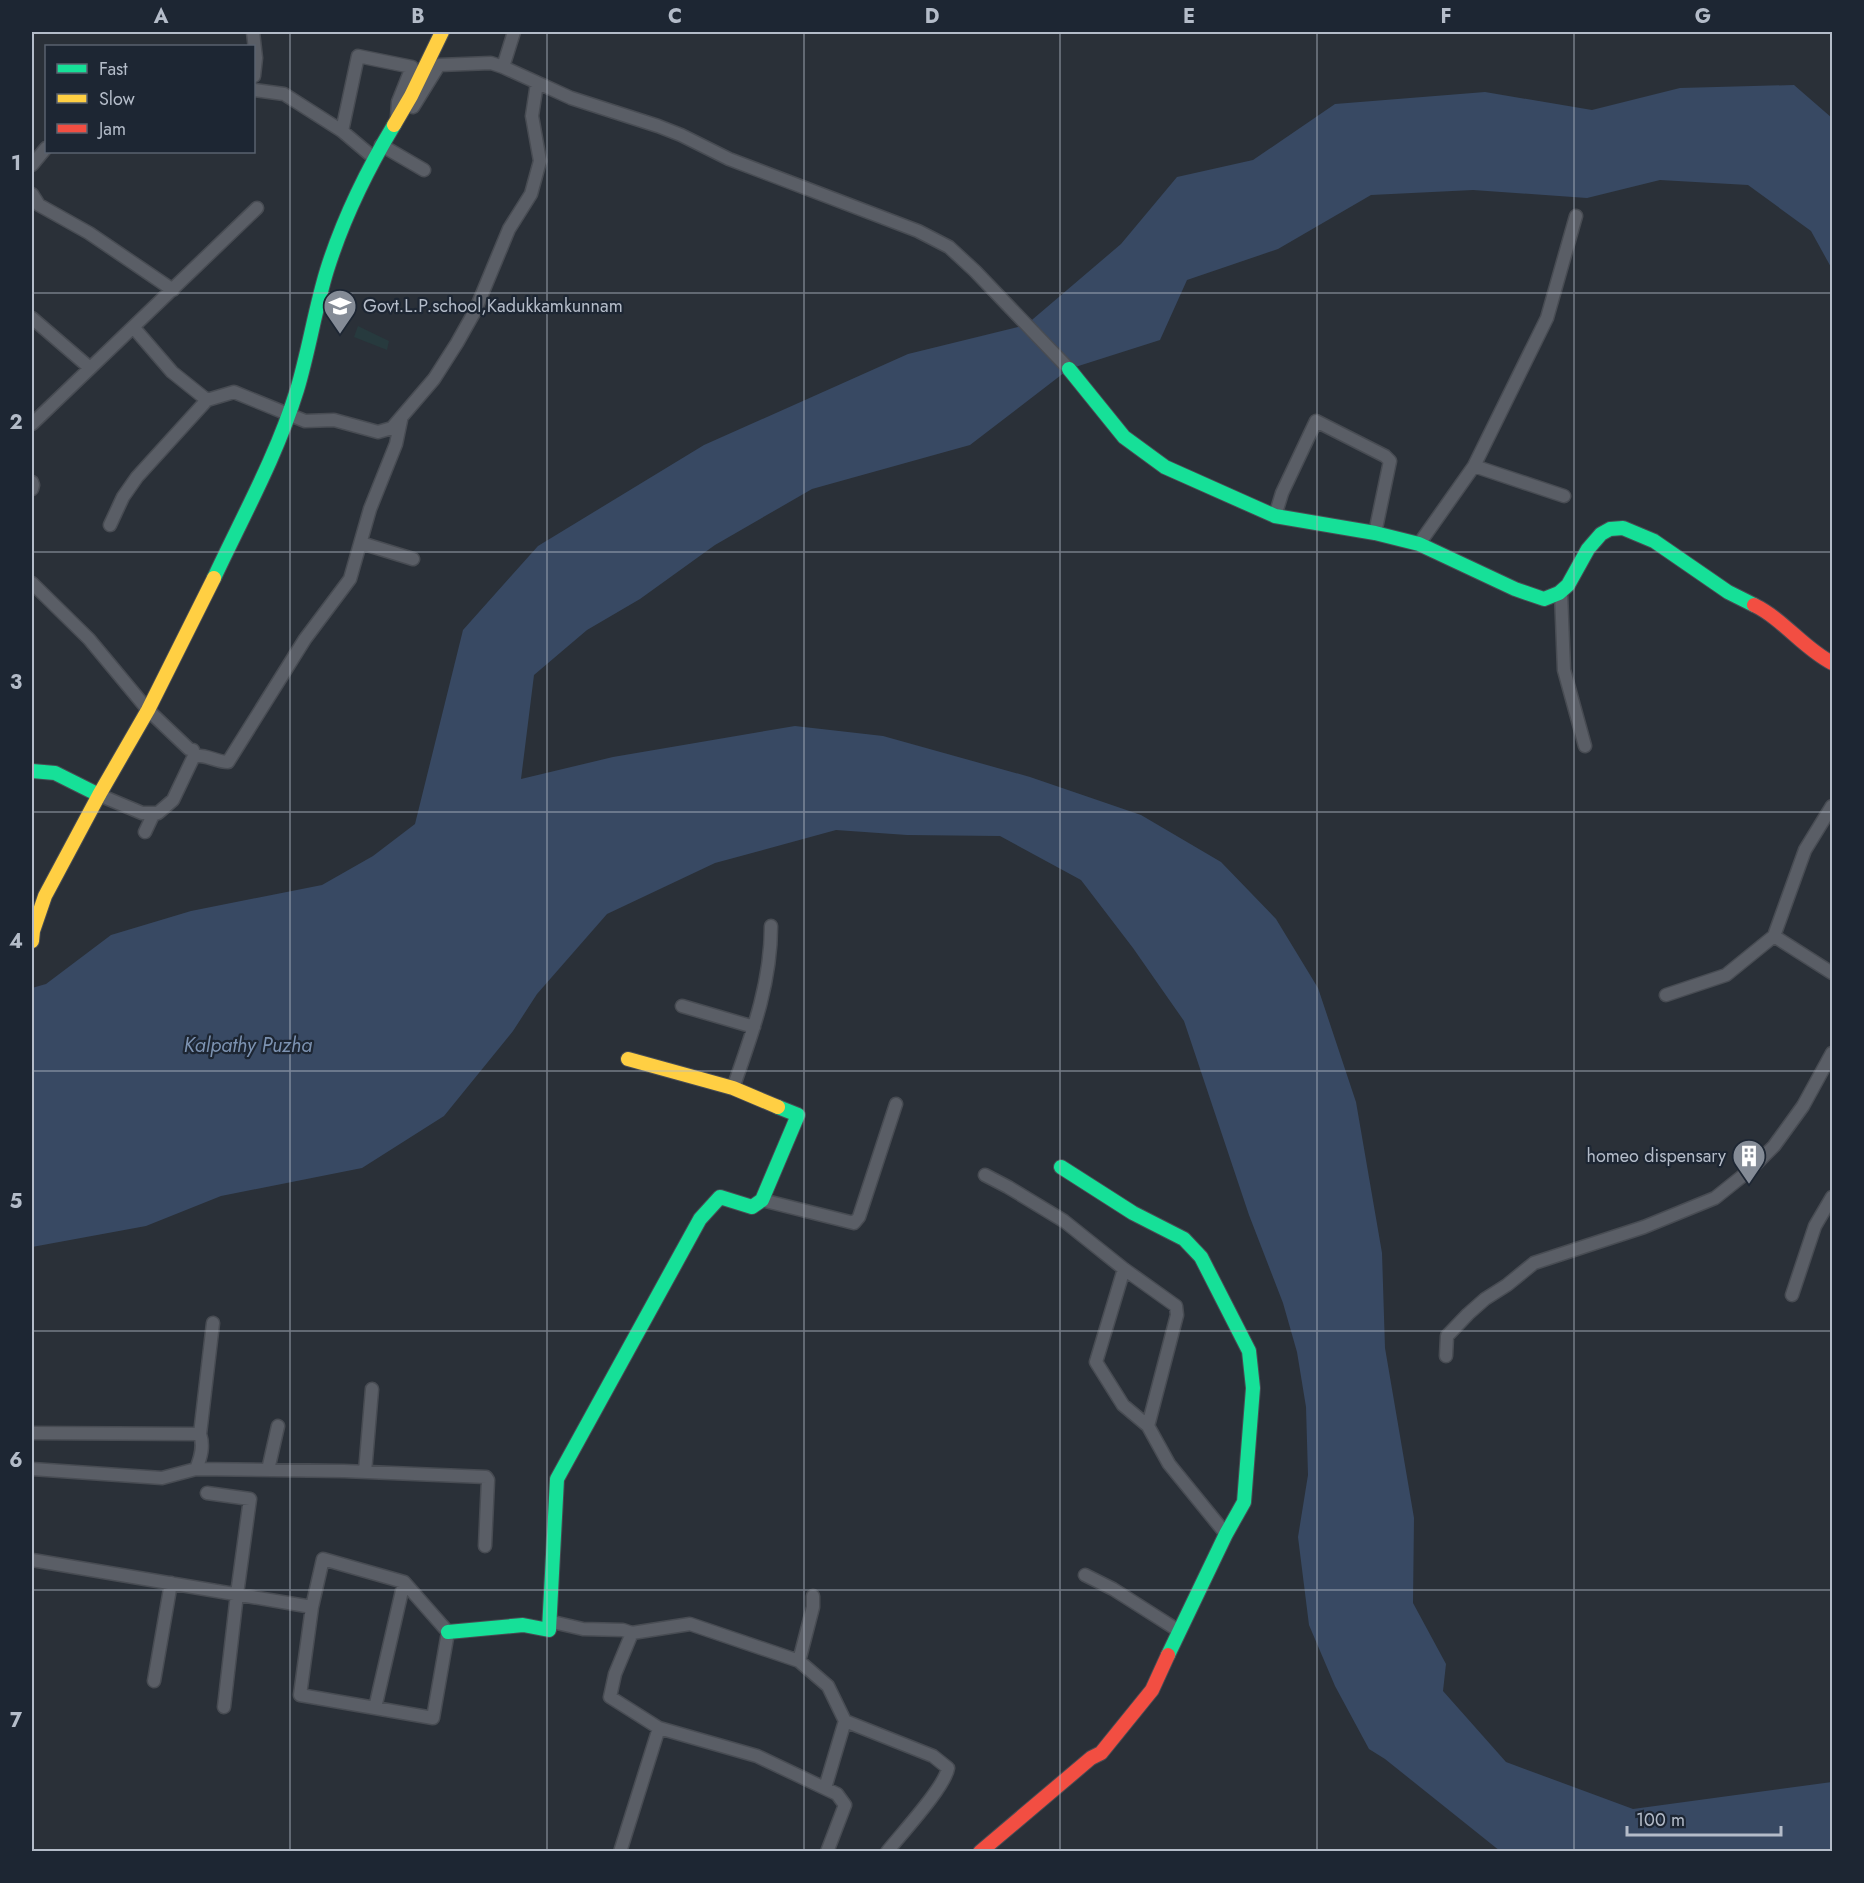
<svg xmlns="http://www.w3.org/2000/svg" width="1864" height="1883" font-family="Jost,sans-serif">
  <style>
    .green { fill: #273a3e }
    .water { fill: #384963 }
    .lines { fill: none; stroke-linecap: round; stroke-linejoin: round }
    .street-casing { stroke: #484c53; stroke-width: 15 }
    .fast-casing { stroke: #484c53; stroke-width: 16 }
    .slow-casing { stroke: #484c53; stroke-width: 16 }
    .jam-casing { stroke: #484c53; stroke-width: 16 }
    .street { stroke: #5a5e66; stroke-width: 12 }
    .fast { stroke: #16e098; stroke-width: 14 }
    .slow { stroke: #ffcf43; stroke-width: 14 }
    .jam { stroke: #f24e42; stroke-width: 14 }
    .grid { fill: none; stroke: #b4bcc9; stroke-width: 1.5; stroke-opacity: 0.55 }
    .labels { text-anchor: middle; stroke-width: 4.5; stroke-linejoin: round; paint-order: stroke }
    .poi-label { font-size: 18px; fill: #b4bcc9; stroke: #1d2633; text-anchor: start }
    .water-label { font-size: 20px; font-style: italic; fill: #7c92b1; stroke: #1d2633 }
    .neatline { fill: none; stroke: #b4bcc9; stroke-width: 2 }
    .grid-label { font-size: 20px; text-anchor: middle; font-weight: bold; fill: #b4bcc9 }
  </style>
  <rect width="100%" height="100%" fill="#2a3038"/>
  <path class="green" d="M358 326 389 341 387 350 354 337Z"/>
  <path class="water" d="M1794 85 1832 118V269L1811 231 1748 185 1660 180 1587 198 1473 190 1371 195 1278 249 1187 280 1160 340 1069 369 970 445 812 489 715 545 640 599 587 630 534 675 521 779 613 757 795 726 883 736 1030 777 1141 815 1221 862 1276 919 1318 988 1356 1102 1382 1253 1385 1348 1414 1518 1413 1603 1446 1664 1443 1691 1506 1762 1633 1809 1832 1782V1851H1500L1385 1759 1369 1749 1335 1686 1309 1625 1298 1537 1308 1475 1306 1407 1297 1352 1283 1303 1249 1215 1184 1021 1133 948 1081 880 1000 836 907 835 836 830 715 863 607 914 537 994 513 1031 444 1116 362 1168 221 1196 146 1226 32 1247V988L46 984 111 935 191 911 322 885 373 856 415 824 463 630 538 546 704 445 908 354 1026 325 1121 244 1177 177 1253 160 1335 104 1485 92 1592 110 1680 88Z"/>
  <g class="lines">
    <g class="street-casing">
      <path id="street" d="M253 32 256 58 254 76
        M503 67 514 32
        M254 90 284 94 342 131 374 158
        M413 107 439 65 491 63 503 67 571 98 658 126 681 135 729 159 918 231 949 247 975 271 1069 369
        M342 131 358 56 412 67 398 102 397 117
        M381 145 424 170
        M32 165 46 148
        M32 194 39 205 89 233 173 290
        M32 318 90 368
        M134 328 172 372 207 400
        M32 424 257 208
        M1474 466 1564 496
        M32 482 33 485 32 489
        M1275 516 1282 493 1316 421 1385 456 1390 461 1375 533
        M110 525 123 497 137 477 207 400 234 392 305 421 334 420 378 432 392 428 434 379 457 343 475 311 509 229 531 194 540 161 532 116 537 83
        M361 543 413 559
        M1419 544 1474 466 1547 318 1576 216
        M32 583 89 639 148 710 189 749 193 750
        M1561 593 1564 670 1585 746
        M99 795 142 813H158L173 800 194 756C206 754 216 762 228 762L305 639 350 579 370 509 396 444 401 420
        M145 832 153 815 158 813
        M1774 936 1832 973
        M1666 995 1726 975 1774 936 1805 850 1832 806
        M682 1006 754 1027
        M733 1088C752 1034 771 984 771 926
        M985 1175 1008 1187 1064 1221 1124 1269 1176 1306 1177 1315 1148 1426
        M762 1200 854 1223 859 1217 896 1104
        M1124 1269 1096 1362 1123 1405 1148 1426 1169 1464 1226 1534
        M1792 1295 1815 1226 1832 1197
        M1446 1356 1447 1336 1468 1314 1485 1299 1507 1285 1534 1263 1644 1227 1715 1198 1750 1170 1774 1146 1803 1106 1832 1053
        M32 1433 200 1434
        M32 1469 162 1478 196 1469 344 1471 486 1477 488 1480 485 1546
        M196 1469C201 1457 204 1446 200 1434L213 1323
        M268 1470 278 1426
        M365 1472 372 1389
        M207 1493 250 1499 237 1594 224 1707
        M323 1559 404 1582 448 1632 433 1718 300 1695 312 1607Z
        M32 1560 312 1607
        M1085 1575 1113 1589 1179 1631
        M549 1624 557 1623 583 1629 623 1630 632 1633 690 1624 799 1661 828 1686 845 1721 825 1788
        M632 1633 615 1674 610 1697 659 1728 757 1756 837 1794 845 1805 827 1852
        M799 1661 813 1607V1596
        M154 1681 171 1583
        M375 1708 404 1582
        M845 1721 933 1756 948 1768C945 1787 901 1834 887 1852
        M620 1852 659 1728"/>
    </g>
    <g class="fast-casing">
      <path id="fast" d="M1069 369 1124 437 1165 467 1275 516 1375 533 1419 544 1515 589 1544 599 1559 593 1568 585 1588 549 1601 534 1610 529 1623 528 1654 541 1728 592 1754 605
        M214 578C243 516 277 455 297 390 309 350 315 309 327 270 343 219 367 170 394 125
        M32 771 55 773 99 795
        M1061 1167 1133 1213 1184 1239 1201 1257 1249 1351 1253 1388 1244 1502 1226 1534 1168 1655
        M448 1632 523 1625 549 1630 557 1479 700 1219 720 1197 752 1207 762 1200 798 1115 778 1107"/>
    </g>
    <g class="slow-casing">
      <path id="slow" d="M394 125 411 96 442 32
        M32 941 33 931 45 896 99 795 148 710 214 578
        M628 1059 733 1088 778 1107"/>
    </g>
    <g class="jam-casing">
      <path id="jam" d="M1754 605C1783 619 1803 648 1832 663
        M980 1852 1091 1758 1101 1753 1152 1690 1168 1655"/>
    </g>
    <use href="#street" class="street"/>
    <use href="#fast" class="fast"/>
    <use href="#slow" class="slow"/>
    <use href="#jam" class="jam"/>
  </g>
  <path class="grid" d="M290 32V1852M547 32V1852M804 32V1852M1060 32V1852M1317 32V1852M1574 32V1852M32 293H1832M32 552H1832M32 812H1832M32 1071H1832M32 1331H1832M32 1590H1832"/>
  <defs>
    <g id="school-pin" transform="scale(1.725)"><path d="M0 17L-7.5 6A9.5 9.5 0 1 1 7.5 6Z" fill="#848b96" stroke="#1d2633"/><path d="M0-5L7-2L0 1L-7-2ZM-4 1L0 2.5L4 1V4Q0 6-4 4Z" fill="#fff"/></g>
    <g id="building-pin" transform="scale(1.725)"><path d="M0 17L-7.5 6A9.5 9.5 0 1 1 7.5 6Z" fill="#848b96" stroke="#1d2633"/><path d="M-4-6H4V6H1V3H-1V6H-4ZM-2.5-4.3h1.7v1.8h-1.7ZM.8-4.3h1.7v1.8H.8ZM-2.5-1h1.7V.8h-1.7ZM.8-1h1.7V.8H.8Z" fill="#fff"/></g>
  </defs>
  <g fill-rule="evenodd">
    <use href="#school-pin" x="340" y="306"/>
    <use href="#building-pin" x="1749" y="1156"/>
  </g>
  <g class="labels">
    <g class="poi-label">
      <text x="363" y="312">Govt.L.P.school,Kadukkamkunnam</text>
      <text x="1726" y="1162" text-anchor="end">homeo dispensary</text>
    </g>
    <g class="water-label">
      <text x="248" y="1052">Kalpathy Puzha</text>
    </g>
  </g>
  <rect width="1864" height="1883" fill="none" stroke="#1d2633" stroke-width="66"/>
  <rect x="45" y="45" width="210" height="108" fill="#1d2633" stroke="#59626f" stroke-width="1.5"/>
  <rect x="57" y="64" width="30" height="9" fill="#16e098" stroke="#59626f" stroke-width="1.5"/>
  <text x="99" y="75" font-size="18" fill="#b4bcc9">Fast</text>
  <rect x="57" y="94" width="30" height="9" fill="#ffcf43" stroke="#59626f" stroke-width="1.5"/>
  <text x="99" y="105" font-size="18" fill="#b4bcc9">Slow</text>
  <rect x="57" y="124" width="30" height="9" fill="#f24e42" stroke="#59626f" stroke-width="1.5"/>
  <text x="99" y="135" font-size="18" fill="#b4bcc9">Jam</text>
  <path d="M1627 1826v9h154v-9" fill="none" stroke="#b4bcc9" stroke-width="3"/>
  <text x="1636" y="1826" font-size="18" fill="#b4bcc9" stroke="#1d2633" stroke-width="4.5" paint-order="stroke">100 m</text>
  <rect x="33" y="33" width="1798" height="1817" class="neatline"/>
  <g class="grid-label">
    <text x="161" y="23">A</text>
    <text x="418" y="23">B</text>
    <text x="675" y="23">C</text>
    <text x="932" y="23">D</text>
    <text x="1189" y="23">E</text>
    <text x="1446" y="23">F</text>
    <text x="1703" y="23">G</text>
    <text x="16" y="170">1</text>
    <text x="16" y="429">2</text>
    <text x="16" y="689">3</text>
    <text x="16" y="948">4</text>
    <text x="16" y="1208">5</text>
    <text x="16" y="1467">6</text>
    <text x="16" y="1727">7</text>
  </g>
</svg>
